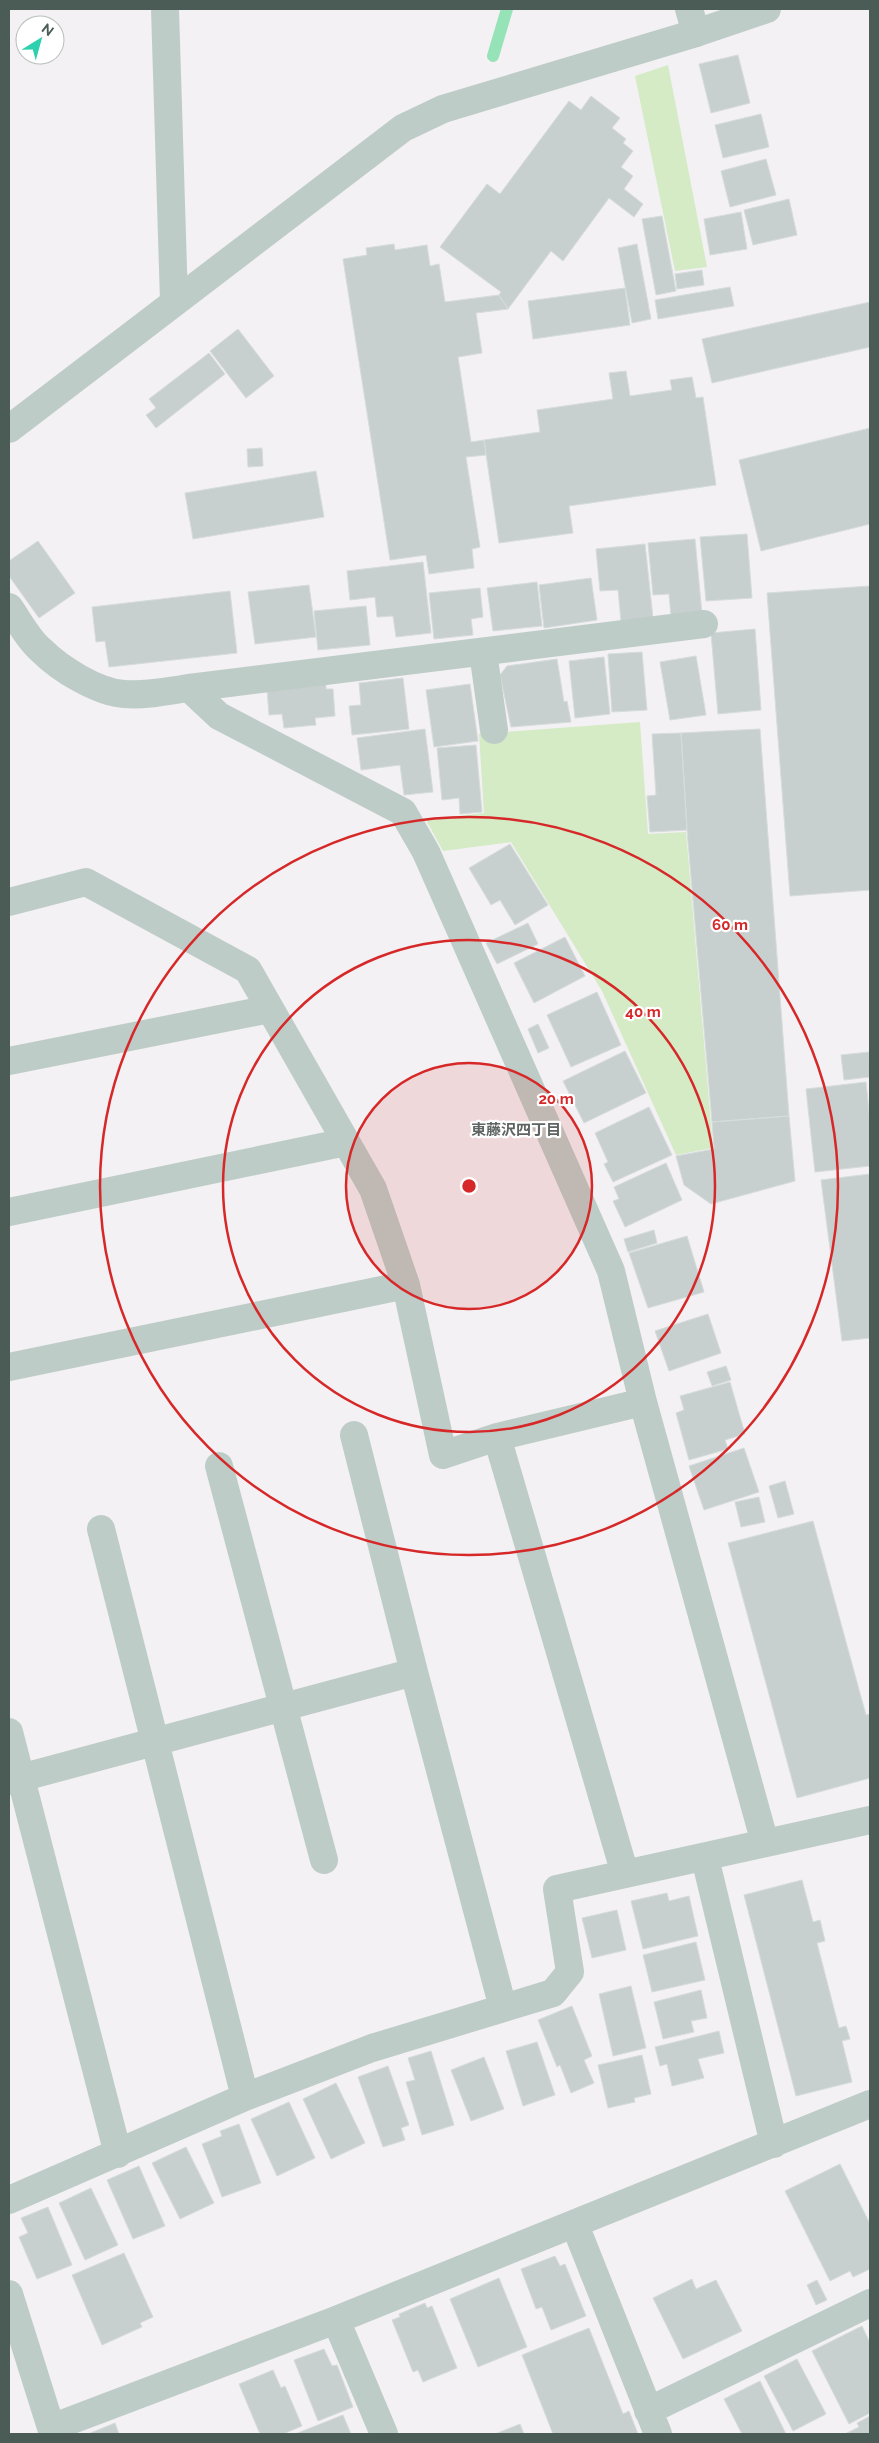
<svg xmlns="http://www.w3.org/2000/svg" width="879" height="2443" font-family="Raleway,'Noto Sans JP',sans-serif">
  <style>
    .green { fill: #d4ebc5 }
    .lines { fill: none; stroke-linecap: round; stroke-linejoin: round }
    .stream { stroke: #97e3b8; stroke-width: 12 }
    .building { fill: #c8d0cf; stroke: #d6dbdb }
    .minor { stroke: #beccc7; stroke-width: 28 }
    .tertiary { stroke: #beccc7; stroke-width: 28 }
    .ring { fill: none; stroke: #d62828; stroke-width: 2.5 }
    .labels { text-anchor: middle; stroke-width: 4.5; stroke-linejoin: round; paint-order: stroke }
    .neighbourhood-label { font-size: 15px; font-weight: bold; fill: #5e6563; stroke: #fff }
    .centre { fill: #d62828; stroke: #fff; stroke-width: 2.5 }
    .ring-label { font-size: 15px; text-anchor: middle; font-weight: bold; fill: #d62828; stroke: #fff; stroke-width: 4.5; stroke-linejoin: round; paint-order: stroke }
  </style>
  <rect width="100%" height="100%" fill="#f3f1f3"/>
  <path class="green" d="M668 65 707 267 675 271 635 76Z
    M640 722 648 834 686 832 713 1148 676 1155 602 991 511 842 443 851 426 820 484 813 479 734Z"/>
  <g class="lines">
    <path class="stream" d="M493 56 507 9"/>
  </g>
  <path class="building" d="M738 55 750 103 711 113 699 64Z
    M591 96 620 118 612 128 626 139 623 143 633 151 621 167 633 176 624 189 643 204 634 217 609 198 563 261 551 251 508 309 499 295 501 292 440 247 487 184 500 194 569 101 581 110Z
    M761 114 769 147 723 158 715 125Z
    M766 159 776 195 730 207 721 171Z
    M789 199 797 235 753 245 744 210Z
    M741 212 747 249 710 255 704 219Z
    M662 216 676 291 656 295 642 219Z
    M394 244 395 250 427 245 430 266 439 264 445 302 499 295 508 309 476 313 482 353 458 357 471 442 484 440 486 455 466 457 480 547 472 549 474 568 429 574 426 555 390 560 343 259 367 255 366 248Z
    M637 244 651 319 632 323 618 248Z
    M702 270 704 285 677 289 675 274Z
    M730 287 734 306 658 319 655 300Z
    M625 288 630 325 533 339 528 301Z
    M870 302V347L712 383 702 339Z
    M238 329 274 376 246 398 210 351Z
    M209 353 225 374 156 428 146 415 156 408 149 399Z
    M626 371 630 396 672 390 670 380 692 377 696 398 703 397 716 485 569 506 573 533 499 543 484 440 540 432 537 410 613 399 609 373Z
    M870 428V524L761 551 739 460Z
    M262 448 263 466 248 467 247 449Z
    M316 471 324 517 193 539 185 493Z
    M747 534 752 598 706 601 700 537Z
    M695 539 702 614 671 616 669 594 653 595 648 543Z
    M38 541 75 593 39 618 9 576V561Z
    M645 544 653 618 621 621 618 590 600 591 596 549Z
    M423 562 431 633 396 637 393 616 377 617 375 597 350 600 347 571Z
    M591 578 597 620 544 628 539 585Z
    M537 582 542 626 493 631 487 588Z
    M309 585 316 637 255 644 248 592Z
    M870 586V890L790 896 767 593Z
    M480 588 483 617 471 619 473 635 434 639 429 593Z
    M230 591 237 653 109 667 105 641 96 642 92 607Z
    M366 606 370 645 318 650 314 611Z
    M755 629 761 710 718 714 711 633Z
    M642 652 647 710 612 712 608 654Z
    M696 656 706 715 670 720 660 662Z
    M604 657 610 714 575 718 569 661Z
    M557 659 564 702 567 701 571 722 511 727 500 675 507 666Z
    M403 678 409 729 352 735 349 706 361 705 359 683Z
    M326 684V689H333L335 716 315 718 316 725 284 728 282 714 269 715 267 689Z
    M470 684 478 741 434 747 426 690Z
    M425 729 433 792 404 795 400 765 361 770 357 738Z
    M760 729 789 1116 712 1122 687 830 681 733Z
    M681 733 687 830 650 832 647 796 656 795 652 734Z
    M476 745 482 812 460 814 459 798 442 800 437 748Z
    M510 844 548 905 515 925 500 900 491 905 469 868Z
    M528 923 538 944 497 964 486 943Z
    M565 937 585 976 534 1003 514 963Z
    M597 992 621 1045 571 1067 547 1015Z
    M538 1024 549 1048 538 1053 528 1029Z
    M625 1051 646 1093 584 1123 563 1081Z
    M869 1052 870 1077 844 1080 841 1055Z
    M866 1082 870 1122V1166L815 1172 806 1089Z
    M649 1107 672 1155 613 1182 604 1164 608 1162 595 1133Z
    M789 1116 795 1181 711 1204 684 1185 676 1156 714 1149 712 1122Z
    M666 1163 682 1200 625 1227 613 1201 619 1199 614 1187Z
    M870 1174V1338L842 1341 821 1180Z
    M654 1230 657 1243 628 1252 624 1239Z
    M687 1236 704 1292 648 1308 629 1253Z
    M708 1314 721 1353 669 1371 655 1331Z
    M726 1366 731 1380 712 1386 707 1372Z
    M730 1382 745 1434 725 1440 728 1449 689 1460 676 1413 684 1410 680 1396Z
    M744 1448 759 1492 704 1510 689 1466Z
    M785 1481 794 1514 778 1518 769 1486Z
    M759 1497 765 1522 741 1527 735 1502Z
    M813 1521 866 1715 870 1714V1778L797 1798 728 1543Z
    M802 1880 813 1922 820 1920 825 1941 817 1943 839 2028 846 2026 850 2039 842 2041 852 2082 796 2096 744 1895Z
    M667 1893 669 1901 689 1896 698 1936 643 1949 631 1901Z
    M617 1910 626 1950 592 1958 582 1918Z
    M696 1942 705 1980 652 1992 643 1955Z
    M631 1986 646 2048 613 2056 599 1994Z
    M701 1990 707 2018 691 2021 694 2032 663 2039 654 2002Z
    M572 2006 592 2056 584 2060 594 2083 571 2093 560 2065 557 2067 538 2020Z
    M719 2031 724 2053 698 2059 704 2078 672 2086 667 2064 660 2066 655 2047Z
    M537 2042 555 2095 523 2106 506 2051Z
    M431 2051 454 2125 422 2135 406 2082 415 2080 408 2058Z
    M642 2055 651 2094 634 2098 635 2102 608 2108 598 2065Z
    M484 2057 504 2109 471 2121 451 2070Z
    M388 2066 409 2125 401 2128 405 2140 383 2147 358 2077Z
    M336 2083 365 2143 331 2159 303 2099Z
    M289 2102 315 2158 277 2176 251 2119Z
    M239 2124 261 2183 222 2197 202 2144 222 2136 220 2131Z
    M186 2147 214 2203 180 2219 152 2163Z
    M840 2164 870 2224V2269L853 2277 850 2271 830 2281 785 2191Z
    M139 2166 165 2226 133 2239 107 2180Z
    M91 2188 118 2245 85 2260 59 2203Z
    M48 2207 72 2265 37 2279 19 2237 28 2233 21 2218Z
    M124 2253 153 2317 140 2323 142 2327 102 2345 72 2275Z
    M555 2256 560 2266 565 2264 586 2316 551 2330 542 2307 536 2309 521 2269Z
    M499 2278 527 2347 478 2367 450 2299Z
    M692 2279 696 2289 716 2280 742 2331 683 2359 653 2298Z
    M817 2280 827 2300 816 2305 807 2285Z
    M425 2303 427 2308 432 2306 457 2368 423 2382 418 2370 413 2372 392 2320 400 2317 399 2314Z
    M862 2326 870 2343V2413L849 2424 812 2351Z
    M589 2328 623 2414 629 2411 638 2434H553L522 2355Z
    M324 2349 332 2366 337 2365 353 2407 318 2421 294 2360Z
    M797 2359 826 2414 793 2431 764 2376Z
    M273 2370 281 2388 285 2386 302 2426 283 2434H260L239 2384Z
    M760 2381 786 2434H742L724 2399Z
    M343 2415 351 2434H295Z
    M870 2416V2434H845L859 2427 857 2423Z
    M115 2423 119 2434H88Z
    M520 2424 524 2434H495Z"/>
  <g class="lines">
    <path class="minor" d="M165 9 174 301
      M689 9 696 33
      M9 607C19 621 28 639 41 650 60 669 97 692 124 694 146 696 168 691 189 688L219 716 403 812 426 852 611 1271 643 1402 765 1843
      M483 652 494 730
      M189 688 704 624
      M9 902 86 882 248 970 373 1189 406 1285 443 1455 497 1437 643 1402
      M9 1061 270 1009
      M9 1212 346 1142
      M9 1367 406 1285
      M354 1435 414 1672 503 2008
      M497 1437 625 1874
      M219 1466 324 1860
      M101 1529 245 2097
      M9 1732 118 2154
      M9 1781 414 1672
      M705 1858 774 2144
      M9 2200 245 2097 372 2048 553 1993 570 1972 557 1889 870 1820
      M575 2225 658 2434
      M9 2294 53 2434
      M336 2320 384 2434
      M648 2411 870 2303
      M51 2428 336 2320 870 2104"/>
    <path class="tertiary" d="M9 429 403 128 443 109 696 33 767 9"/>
  </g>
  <circle cx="469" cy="1186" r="123" fill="#d62828" fill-opacity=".12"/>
  <g class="ring">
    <circle cx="469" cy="1186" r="123"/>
    <circle cx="469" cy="1186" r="246"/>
    <circle cx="469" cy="1186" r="369"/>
  </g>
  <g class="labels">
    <g class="neighbourhood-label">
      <text x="516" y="1135">東藤沢四丁目</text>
    </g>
  </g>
  <circle cx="469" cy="1186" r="8" class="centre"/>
  <g class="ring-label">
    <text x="730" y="930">60 m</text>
    <text x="643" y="1017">40 m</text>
    <text x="556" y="1104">20 m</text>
  </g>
  <rect width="879" height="2443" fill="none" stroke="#4b5c57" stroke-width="20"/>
  <g transform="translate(40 40) rotate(37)"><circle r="24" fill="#ffffff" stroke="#b7bebc"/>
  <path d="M0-4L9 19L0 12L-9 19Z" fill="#2dd1af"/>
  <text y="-8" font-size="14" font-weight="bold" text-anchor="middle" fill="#4b5c57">N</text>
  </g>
</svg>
